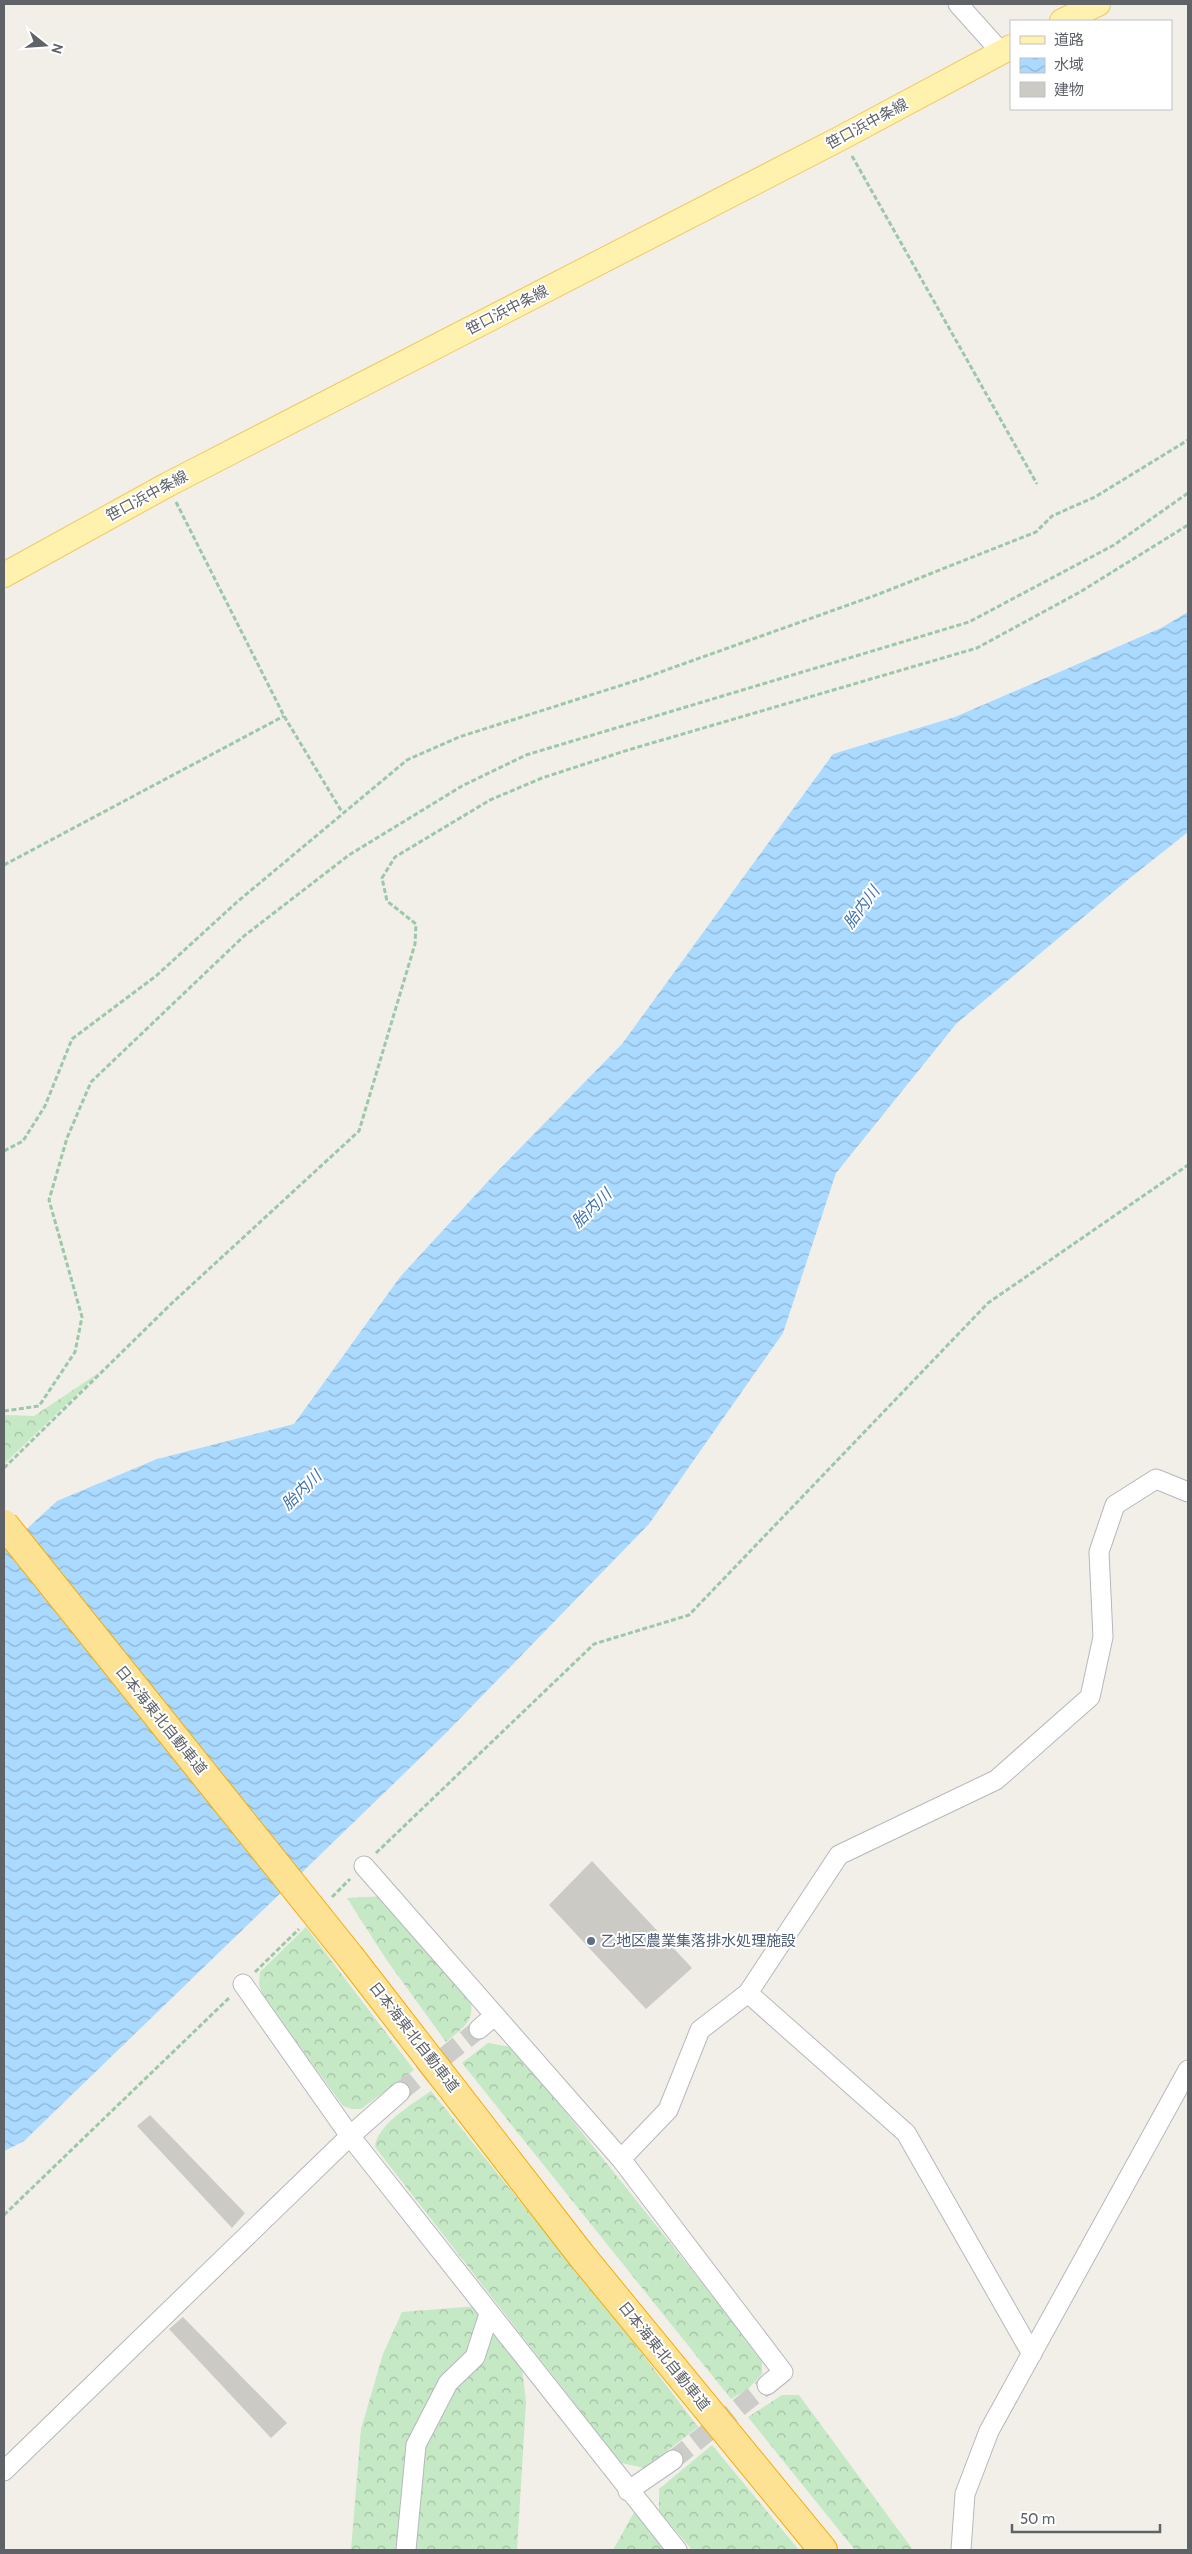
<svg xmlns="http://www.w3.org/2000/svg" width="1192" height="2554" font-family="Cabin,'Noto Sans JP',sans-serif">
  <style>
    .forest { fill: url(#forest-crowns) }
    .water { fill: url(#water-waves) }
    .building { fill: #cccac5 }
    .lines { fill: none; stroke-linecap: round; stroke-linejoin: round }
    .minor-tunnel { stroke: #ccccc8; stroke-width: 19; stroke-dasharray: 19 9; stroke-linecap: butt }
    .minor-casing { stroke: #b5b8bc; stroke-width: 21 }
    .major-casing { stroke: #f2c960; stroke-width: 26 }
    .highway-casing { stroke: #f9ab00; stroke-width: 30 }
    .path { stroke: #9cc7a9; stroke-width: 3; stroke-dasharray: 5 2.5; stroke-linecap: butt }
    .minor { stroke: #fff; stroke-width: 19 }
    .major { stroke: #fff2af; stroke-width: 24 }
    .highway { stroke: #fde293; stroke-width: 28 }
    .highway-bridge-casing { stroke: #f9ab00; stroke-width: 30; stroke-linecap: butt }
    .highway-bridge { stroke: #fde293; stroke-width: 28 }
    .service-dot { fill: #5c6f8a; stroke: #fff; stroke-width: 2 }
    .labels { text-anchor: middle; stroke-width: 4; stroke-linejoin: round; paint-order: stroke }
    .street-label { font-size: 15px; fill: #5f6368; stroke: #fff }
    .service-label { font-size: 15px; fill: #4e5e75; stroke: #fff; text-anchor: start }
    .water-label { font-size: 16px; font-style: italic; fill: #4174aa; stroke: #fff }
  </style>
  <defs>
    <pattern id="forest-crowns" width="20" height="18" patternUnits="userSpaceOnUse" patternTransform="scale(1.25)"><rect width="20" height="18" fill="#c5e8c5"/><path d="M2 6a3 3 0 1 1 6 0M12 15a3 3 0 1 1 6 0" fill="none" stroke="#a3c0a4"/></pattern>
    <pattern id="water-waves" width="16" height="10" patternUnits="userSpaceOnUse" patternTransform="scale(1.25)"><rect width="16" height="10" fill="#aadaff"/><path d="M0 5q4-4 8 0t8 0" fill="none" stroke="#8eb4d2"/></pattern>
  </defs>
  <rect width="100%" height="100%" fill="#f1efe8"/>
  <path class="forest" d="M100 1372 4 1464V1415L34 1416Z
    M386 1896 470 1997C476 2021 463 2028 446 2042L386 1959 347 1898Z
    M306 1927 414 2070 361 2109H352L343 2106 262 1994 259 1982 260 1972Z
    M488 2043 511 2047 521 2056 762 2358V2374L748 2389 731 2399 462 2063Z
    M431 2091 631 2339 698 2427 645 2468 621 2463 375 2147C376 2125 414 2103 431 2091Z
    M478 2306 518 2332 526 2402 517 2550H351L361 2429 383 2354 402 2312Z
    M782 2395H799L913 2550H855L748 2417Z
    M712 2445 799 2550H692L659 2511V2489Z
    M637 2507 672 2550H613Z"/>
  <path class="water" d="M1188 612V832L1130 878 956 1024 836 1173 783 1333 649 1524 445 1734 24 2141 4 2151V1550L57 1501 157 1459 294 1424 400 1277 491 1178 622 1044 833 754 955 717 1161 628Z"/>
  <path class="building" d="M592 1861 692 1968 646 2009 549 1905Z
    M150 2115 245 2213 232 2228 137 2126Z
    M183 2317 287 2423 271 2438 169 2329Z"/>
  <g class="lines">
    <path class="minor-tunnel" d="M400 2092 479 2029
      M673 2460 767 2385"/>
    <g class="minor-casing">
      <path id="minor" d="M958 4 1001 52
        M364 1866 621 2159 783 2372 767 2385
        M243 1984 350 2136 677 2550
        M748 1993 906 2133 1032 2354
        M479 2029 494 2016
        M621 2159 668 2110 700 2030 748 1993 839 1855 996 1780 1090 1697 1103 1637 1099 1552 1115 1505 1156 1479 1188 1492
        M4 2471 350 2136 400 2092
        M628 2491 673 2460
        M406 2550 416 2445 448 2383 475 2357 489 2314
        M961 2550 965 2494 989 2431 1188 2070"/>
    </g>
    <g class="major-casing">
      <path id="major" d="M1062 21 1098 4
        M4 575 167 485 841 138 1011 47"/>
    </g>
    <g class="highway-casing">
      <path id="highway" d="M352 1959 581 2255 823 2550"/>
    </g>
    <path class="path" d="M852 156 1037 484
      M176 502 284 716 342 812
      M4 865 284 716
      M4 1151 23 1141 45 1106 72 1039 156 976 237 902 407 760 459 737 641 679 879 594 1036 532 1052 516 1095 497 1188 440
      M4 1411 39 1406 75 1352 82 1317 49 1200 67 1138 91 1082 244 936 349 855 462 786 526 755 969 622 1114 545 1188 493
      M4 1468 171 1304 359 1131 415 944 416 924 387 901 382 878 395 857 490 800 542 778 628 750 977 648 1080 592 1188 525
      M376 1853 594 1644 689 1615 988 1303 1188 1165
      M332 1897 350 1879
      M255 1972 299 1929
      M4 2215 229 1998"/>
    <use href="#minor" class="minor"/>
    <use href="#major" class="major"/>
    <use href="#highway" class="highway"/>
    <g class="highway-bridge-casing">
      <path id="highway-bridge" d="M4 1524 352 1959"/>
    </g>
    <use href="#highway-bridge" class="highway-bridge"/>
  </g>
  <circle class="service-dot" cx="591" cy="1941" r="5"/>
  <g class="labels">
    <g class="street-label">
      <text transform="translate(867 124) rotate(-28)" y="5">笹口浜中条線</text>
      <text transform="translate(507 310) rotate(-27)" y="5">笹口浜中条線</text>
      <text transform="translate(147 496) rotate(-28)" y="5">笹口浜中条線</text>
      <text transform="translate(161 1720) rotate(51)" y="5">日本海東北自動車道</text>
      <text transform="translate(414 2037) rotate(52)" y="5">日本海東北自動車道</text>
      <text transform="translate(664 2356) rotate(51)" y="5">日本海東北自動車道</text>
    </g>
    <g class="service-label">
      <text x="601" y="1946">乙地区農業集落排水処理施設</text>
    </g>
    <g class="water-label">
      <text transform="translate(861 907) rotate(-53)" y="6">胎内川</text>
      <text transform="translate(591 1208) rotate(-44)" y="6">胎内川</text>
      <text transform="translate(301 1490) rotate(-44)" y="6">胎内川</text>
    </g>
  </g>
  <rect width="1192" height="2554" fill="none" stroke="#5f6368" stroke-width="10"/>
  <rect x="1010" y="20" width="162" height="90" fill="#ffffff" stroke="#bfc1c3"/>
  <rect x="1020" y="36" width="25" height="8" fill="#fff2af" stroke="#bfc1c3"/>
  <text x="1054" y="45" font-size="15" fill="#5f6368">道路</text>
  <rect x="1020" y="58" width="25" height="15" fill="url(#water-waves)" stroke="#bfc1c3"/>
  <text x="1054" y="70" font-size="15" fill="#5f6368">水域</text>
  <rect x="1020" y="82" width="25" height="15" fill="#cccac5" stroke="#bfc1c3"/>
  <text x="1054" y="95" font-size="15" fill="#5f6368">建物</text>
  <g transform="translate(45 45) rotate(107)" stroke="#ffffff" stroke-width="4" paint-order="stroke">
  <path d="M0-4L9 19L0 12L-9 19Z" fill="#5f6368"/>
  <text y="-8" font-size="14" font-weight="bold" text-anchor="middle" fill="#5f6368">N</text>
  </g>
  <path d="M1012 2524v8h148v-8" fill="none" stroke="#5f6368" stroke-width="2.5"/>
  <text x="1020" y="2524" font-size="15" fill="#5f6368" stroke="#ffffff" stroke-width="4" paint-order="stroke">50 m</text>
</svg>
